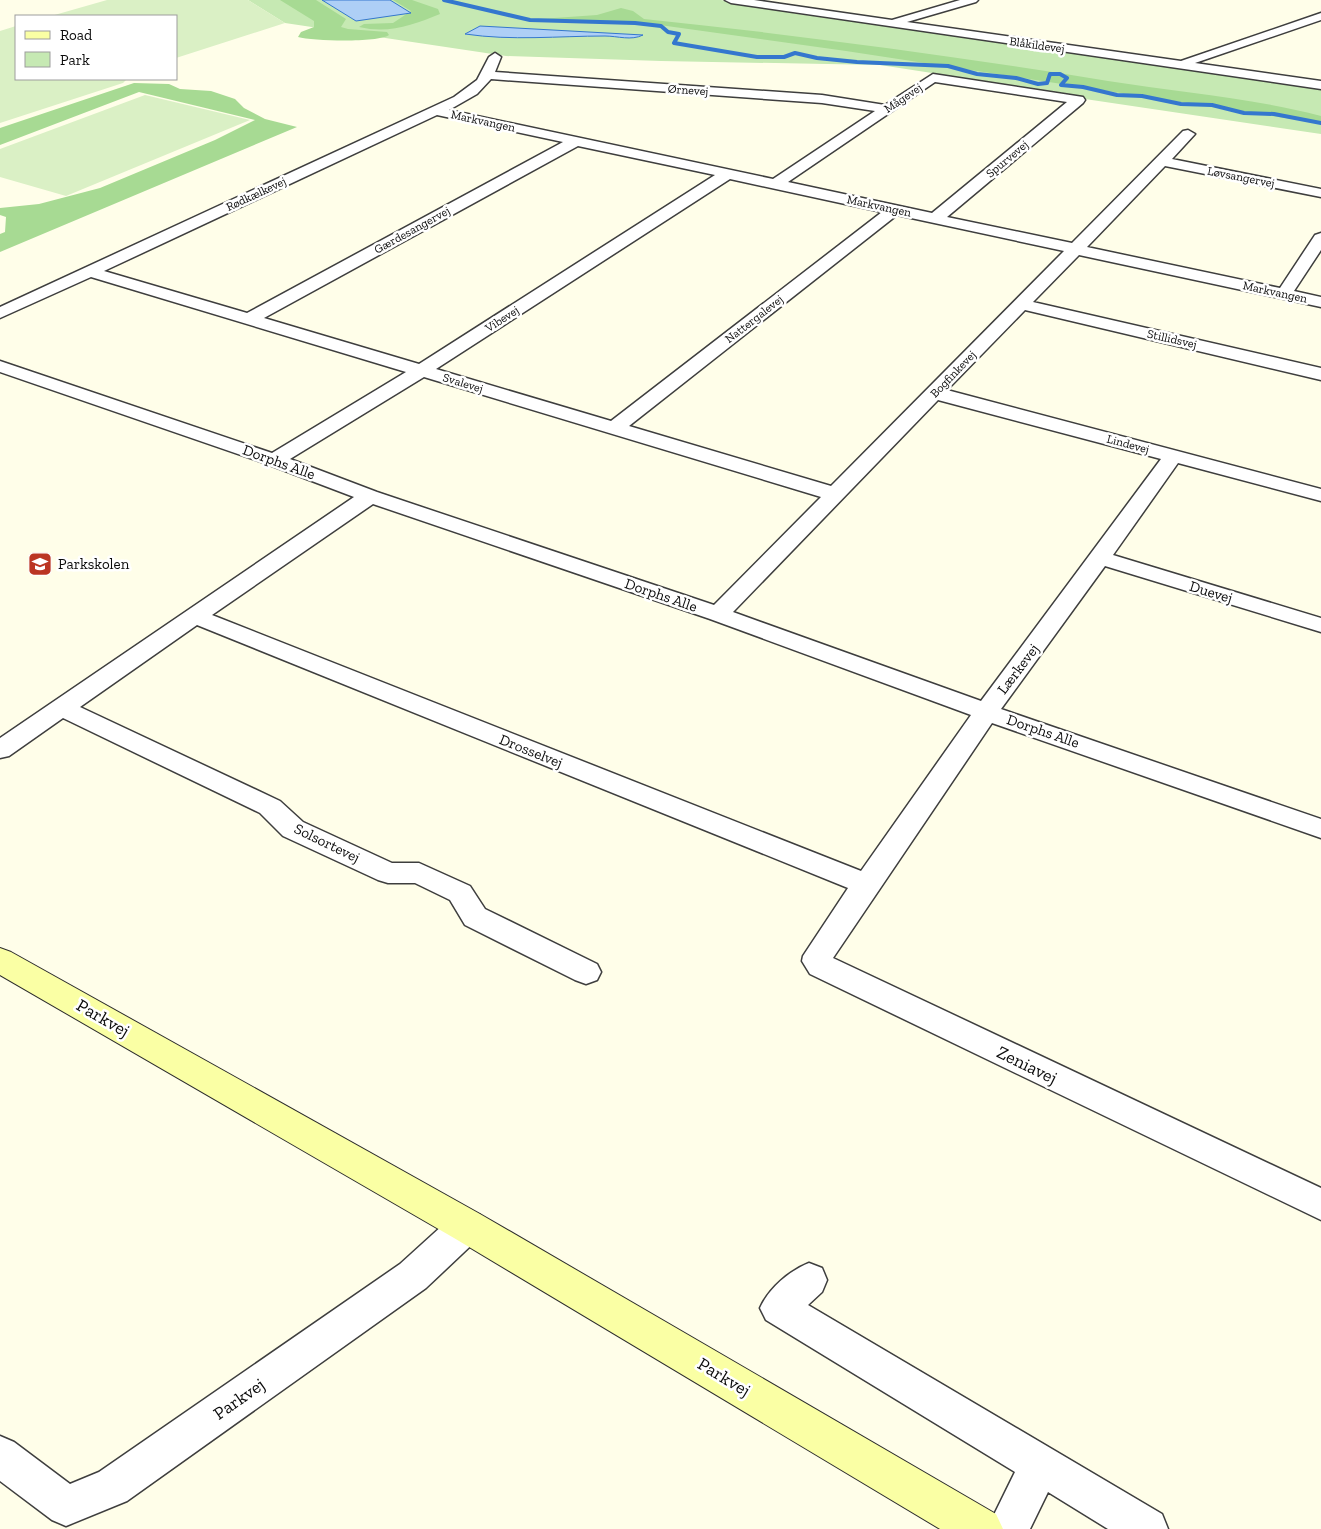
<svg xmlns="http://www.w3.org/2000/svg" width="1321" height="1529" font-family="'Zilla Slab',serif">
  <style>
    .green { fill: #c6e9b3 }
    .forest { fill: #a7da93 }
    .pitch { fill: #daf0c5 }
    .water { fill: #aecff6; stroke: #3477ce }
    .lines { fill: none; stroke-linecap: round; stroke-linejoin: round }
    .stream { stroke: #3477ce; stroke-width: 4 }
    .street-casing { stroke: #3e3e3e; stroke-width: 3 }
    .secondary-casing { stroke: #2d2d2d; stroke-width: 2 }
    .street { fill: #fff; fill-rule: evenodd }
    .secondary { fill: #faffa4; fill-rule: evenodd }
    .labels { text-anchor: middle; stroke-width: 5; stroke-linejoin: round; paint-order: stroke }
    .far-street-label { font-size: 12px; fill: #0b0b0b; stroke: #fff }
    .street-label { font-size: 15px; fill: #0b0b0b; stroke: #fff }
    .poi-label { font-size: 15px; fill: #0b0b0b; stroke: #fff; text-anchor: start }
    .near-street-label { font-size: 18px; fill: #0b0b0b; stroke: #fff }
  </style>
  <rect width="100%" height="100%" fill="#fffee9"/>
  <path class="green" d="M248 0H721L792 13 1321 88V134L1085 99 1074 95 880 65 661 61 506 56 285 23Z"/>
  <path class="forest" d="M280 0H316L346 19 341 27 348 29 387 32 389 35C377 43 313 41 298 37L301 32 314 27V21Z
    M393 0H412L438 9 440 14C413 25 389 34 359 27L364 24 393 23 411 11Z
    M621 8 633 11 644 19C799 35 954 56 1108 81 1179 92 1252 98 1321 116V122L1292 119 846 51 638 22H547L540 19 597 15Z
    M134 83 169 84 180 89 211 91 235 99 244 108 265 119 297 127 0 252V234L5 232 6 217 0 215V208L39 204 100 188 215 140 255 120 139 92 0 145V128Z"/>
  <path class="pitch" d="M107 0H248L285 23 176 58V16H51Z
    M16 26V79H127L123 83 0 123V31Z
    M145 95 250 120 66 196 0 177V149Z"/>
  <path class="water" d="M322 0H390L411 13 356 21Z
    M480 26 643 35C631 41 618 36 605 36 558 36 512 41 465 34Z"/>
  <g class="lines">
    <path class="stream" d="M444 0 530 20 635 23 661 26 668 32 679 34 674 43 757 57H784L795 53 817 58 857 62 948 66 977 74 1016 78 1038 84 1047 83 1050 74H1060L1067 78 1061 85 1083 87 1117 95 1142 96 1181 104 1212 105 1244 113 1274 114 1321 123"/>
    <g class="street-casing">
      <path id="street" d="M725 0H754L892 20 960 0H978L976 2 907 22 1181 61 1321 13V20L1195 63 1321 81V89L731 3Z
        M495 53 501 57 495 72 822 95 885 105 933 74 1083 97 1085 100 1083 103 947 217 1072 243 1183 131 1188 130 1195 134 1172 159 1321 189V197L1165 166 1087 247 1280 288 1315 235 1321 233V250L1294 291 1321 297V307L1079 255 1033 302 1321 368V380L1025 310 947 390 1321 489V501L1178 463 1113 555 1321 618V632L1105 566 1001 709 1321 819V838L992 723 833 958 1321 1188V1220L810 974 802 961 803 956 848 888 197 625 80 707 280 801 303 822 392 863H419L470 886 485 909 597 964 601 972 597 980 586 984 575 980 465 925 450 900 415 883H388L378 880 283 836 260 813 63 718 9 756 0 758V738L354 497 267 464 0 372V361L272 453 406 372 91 277 0 318V307L454 97 477 80 489 57ZM491 79 822 103 875 111 773 179 449 110 477 94ZM935 82 1067 102 932 213 788 182ZM437 115 563 142 247 313 104 271ZM578 146 715 175 419 364 264 318ZM730 179 882 212 611 421 436 369ZM897 215 1064 251 831 486 629 426ZM424 377 821 497 714 605 377 492 290 459ZM938 400 1161 459 981 701 733 612ZM373 504 710 619 971 715 861 871 212 615Z
        M467 1210 480 1215 485 1226 480 1237 426 1288 127 1501 66 1526 52 1520 0 1481V1436L14 1442 70 1484 99 1472 400 1264 454 1215Z
        M809 1263 822 1268 827 1280 822 1292 808 1305 1162 1514 1168 1529H1108L1048 1492 1030 1529H987L1015 1472 766 1320 760 1308C769 1288 789 1271 809 1263Z"/>
    </g>
    <g class="secondary-casing">
      <path id="secondary" d="M0 948 11 952 480 1214 996 1514 1003 1529H940L454 1238 0 975Z"/>
    </g>
    <use href="#street" class="street"/>
    <use href="#secondary" class="secondary"/>
  </g>
  <defs>
    <g id="school-square" transform="scale(1.25)"><rect x="-9" y="-9" width="18" height="18" rx="4" fill="#bb3523" stroke="#fff"/><path d="M0-5L7-2L0 1L-7-2ZM-4 1L0 2.5L4 1V4Q0 6-4 4Z" fill="#fff"/></g>
  </defs>
  <g fill-rule="evenodd">
    <use href="#school-square" x="40" y="564"/>
  </g>
  <g class="labels">
    <g class="far-street-label">
      <text transform="translate(1037 45) rotate(8)" y="4">Blåkildevej</text>
      <text transform="translate(688 90) rotate(4)" y="4">Ørnevej</text>
      <text transform="translate(903 98) rotate(-34)" y="4">Mågevej</text>
      <text transform="translate(483 121) rotate(12)" y="4">Markvangen</text>
      <text transform="translate(1007 159) rotate(-40)" y="4">Spurvevej</text>
      <text transform="translate(1241 177) rotate(11)" y="4">Løvsangervej</text>
      <text transform="translate(256 194) rotate(-25)" y="4">Rødkælkevej</text>
      <text transform="translate(879 206) rotate(12)" y="4">Markvangen</text>
      <text transform="translate(412 230) rotate(-29)" y="4">Gærdesangervej</text>
      <text transform="translate(1275 292) rotate(12)" y="4">Markvangen</text>
      <text transform="translate(502 319) rotate(-33)" y="4">Vibevej</text>
      <text transform="translate(754 319) rotate(-38)" y="4">Nattergalevej</text>
      <text transform="translate(1172 339) rotate(13)" y="4">Stillidsvej</text>
      <text transform="translate(953 374) rotate(-46)" y="4">Bogfinkevej</text>
      <text transform="translate(463 383) rotate(17)" y="4">Svalevej</text>
      <text transform="translate(1128 444) rotate(15)" y="4">Lindevej</text>
    </g>
    <g class="street-label">
      <text transform="translate(279 462) rotate(20)" y="5">Dorphs Alle</text>
      <text transform="translate(1211 592) rotate(17)" y="5">Duevej</text>
      <text transform="translate(661 595) rotate(19)" y="5">Dorphs Alle</text>
      <text transform="translate(1018 669) rotate(-53)" y="5">Lærkevej</text>
      <text transform="translate(1043 731) rotate(19)" y="5">Dorphs Alle</text>
      <text transform="translate(531 751) rotate(22)" y="5">Drosselvej</text>
      <text transform="translate(327 843) rotate(26)" y="5">Solsortevej</text>
    </g>
    <g class="poi-label">
      <text x="58" y="569">Parkskolen</text>
    </g>
    <g class="near-street-label">
      <text transform="translate(103 1018) rotate(30)" y="6">Parkvej</text>
      <text transform="translate(1027 1065) rotate(26)" y="6">Zeniavej</text>
      <text transform="translate(724 1377) rotate(31)" y="6">Parkvej</text>
      <text transform="translate(239 1399) rotate(-35)" y="6">Parkvej</text>
    </g>
  </g>
  <rect x="15" y="15" width="162" height="65" fill="#ffffff" stroke="#9d9d9d"/>
  <rect x="25" y="31" width="25" height="8" fill="#faffa4" stroke="#9d9d9d"/>
  <text x="60" y="40" font-size="15" fill="#0b0b0b">Road</text>
  <rect x="25" y="52" width="25" height="15" fill="#c6e9b3" stroke="#9d9d9d"/>
  <text x="60" y="65" font-size="15" fill="#0b0b0b">Park</text>
</svg>
